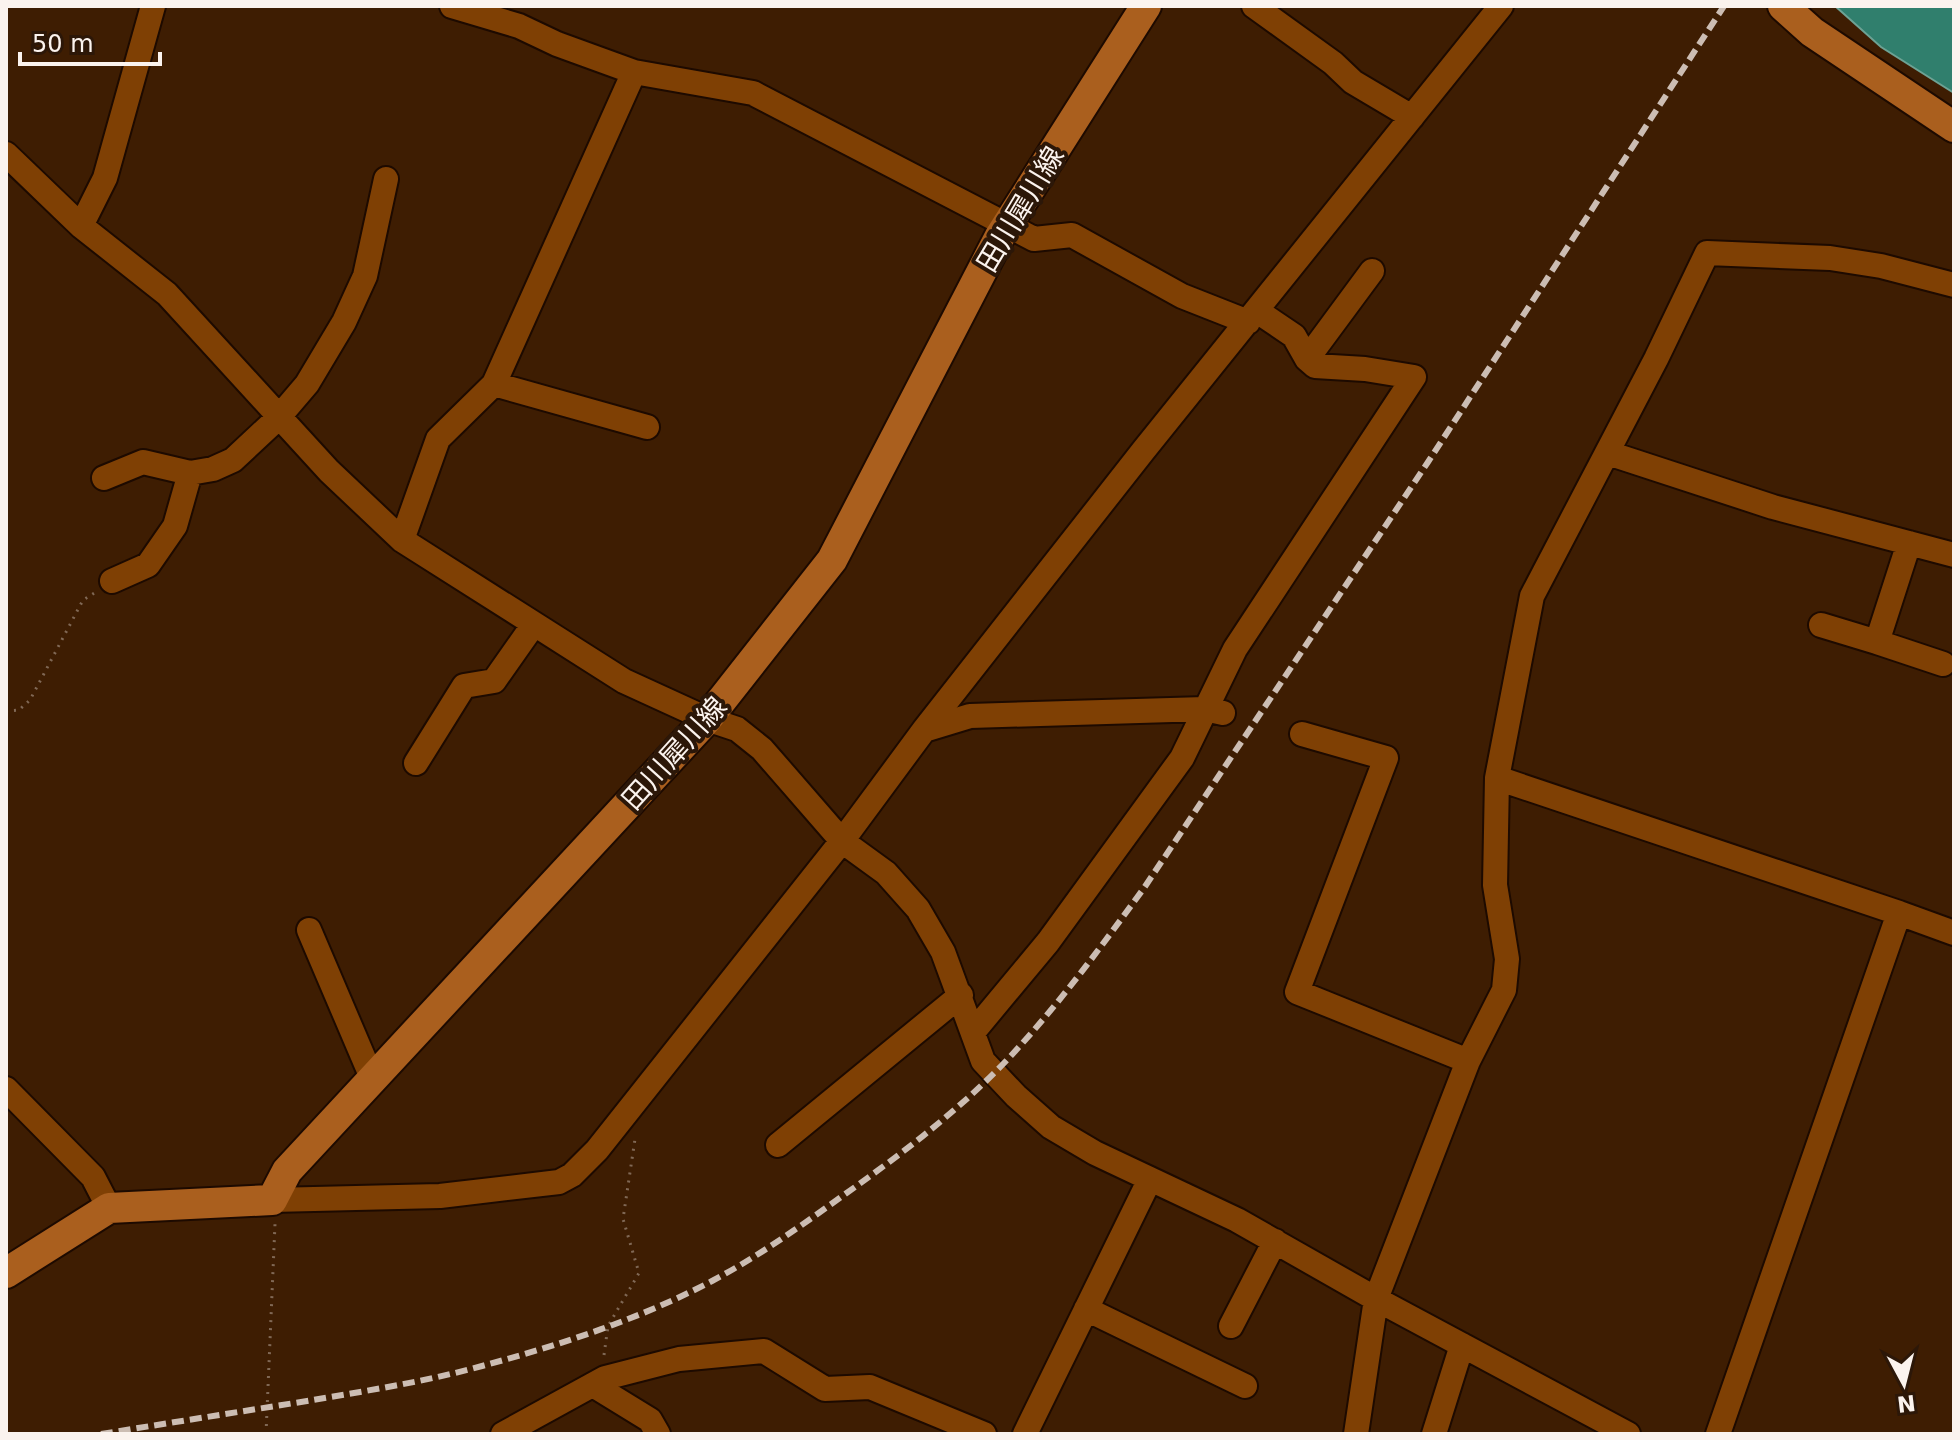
<svg xmlns="http://www.w3.org/2000/svg" width="1960" height="1440" font-family="'DejaVu Sans','Noto Sans JP',sans-serif">
  <style>
    .water { fill: #307f6d; stroke: #6da294; stroke-width: 2 }
    .lines { fill: none; stroke-linecap: round; stroke-linejoin: round }
    .minor-casing { stroke: #1d0a00; stroke-width: 28 }
    .major-casing { stroke: #1d0a00; stroke-width: 34 }
    .path { stroke: #806855; stroke-width: 3; stroke-dasharray: 2 6; stroke-linecap: butt }
    .minor { stroke: #7f4004; stroke-width: 24 }
    .major { stroke: #aa5f1e; stroke-width: 30 }
    .rail { stroke: #ccbdb3; stroke-width: 6; stroke-dasharray: 12 6; stroke-linecap: butt }
    .labels { text-anchor: middle; stroke-width: 8; stroke-linejoin: round; paint-order: stroke }
    .street-label { font-size: 28px; fill: #fbf3ee; stroke: #2c1708 }
  </style>
  <rect width="100%" height="100%" fill="#3e1d02"/>
  <path class="water" d="M1835 6H1954V93L1881 47Z"/>
  <g class="lines">
    <g class="minor-casing">
      <path id="minor" d="M452 6 519 26 557 44 634 72 753 93 1034 239 1072 235 1182 296 1248 322
        M1254 6 1333 63 1353 82 1412 117
        M6 154 81 226 167 294 329 471 402 540 624 681 707 719 737 729 762 749 842 841 886 873 918 909 943 952 983 1061 1016 1096 1051 1127 1095 1153 1237 1220 1376 1299 1628 1434
        M81 226 105 178 153 6
        M1307 359 1372 271
        M494 384 647 427
        M1608 453 1773 507 1954 555
        M104 478 143 462 190 473 213 469 233 460 278 418 307 384 344 322 365 276 386 179
        M402 540 438 439 494 384 634 72
        M1909 543 1877 642 1943 664
        M112 581 148 565 175 526 190 473
        M1821 625 1877 642
        M924 730 970 716 1205 709 1223 713
        M1302 734 1386 758 1297 992 1468 1061
        M416 763 464 686 494 681 534 624
        M1497 778 1899 913 1718 1434
        M1899 913 1954 933
        M309 930 373 1080
        M974 1031 1048 942 1182 758 1235 649 1414 377 1365 369 1315 366 1307 359 1294 336 1257 311
        M6 1089 93 1177 109 1208
        M778 1145 961 995
        M272 1200 440 1196 559 1182 572 1175 597 1150 842 841 924 730 1143 451 1501 6
        M1086 1309 1245 1386
        M1231 1326 1275 1241
        M593 1385 650 1420 658 1434
        M503 1434 605 1378 679 1359 764 1351 825 1389 870 1387 984 1434
        M1025 1434 1150 1179
        M1356 1434 1376 1299 1468 1061 1504 990 1507 959 1495 885 1497 778 1532 596 1656 359 1707 253 1830 258 1881 266 1954 285
        M1434 1434 1462 1345"/>
    </g>
    <g class="major-casing">
      <path id="major" d="M1783 6 1812 32 1954 127
        M6 1273 109 1208 272 1200 287 1171 707 719 832 560 1000 236 1146 6"/>
    </g>
    <path class="path" d="M6 711 19 710 30 700 83 600 96 592
      M604 1355 608 1326 639 1273 623 1219 635 1139
      M266 1434 275 1224"/>
    <use href="#minor" class="minor"/>
    <use href="#major" class="major"/>
    <path class="rail" d="M101 1434C169 1423 238 1412 307 1401 365 1391 424 1382 482 1366 560 1345 640 1319 712 1281 763 1254 809 1220 855 1187 908 1149 961 1108 1006 1061 1057 1007 1101 947 1144 888L1428 462 1724 6"/>
  </g>
  <g class="labels">
    <g class="street-label">
      <text transform="translate(1020 209) rotate(-59)" y="10">田川犀川線</text>
      <text transform="translate(674 753) rotate(-48)" y="10">田川犀川線</text>
    </g>
  </g>
  <rect width="1960" height="1440" fill="none" stroke="#fbf3ee" stroke-width="16"/>
  <g transform="translate(1904 1384) rotate(173)" stroke="#2c1708" stroke-width="6" paint-order="stroke">
  <path d="M0-6L14 30L0 20L-14 30Z" fill="#fbf3ee"/>
  <text y="-12" font-size="22" font-weight="bold" text-anchor="middle" fill="#fbf3ee">N</text>
  </g>
  <path d="M20 52v12h140v-12" fill="none" stroke="#fbf3ee" stroke-width="4"/>
  <text x="32" y="52" font-size="24" fill="#fbf3ee" stroke="#2c1708" stroke-width="6" paint-order="stroke">50 m</text>
</svg>
